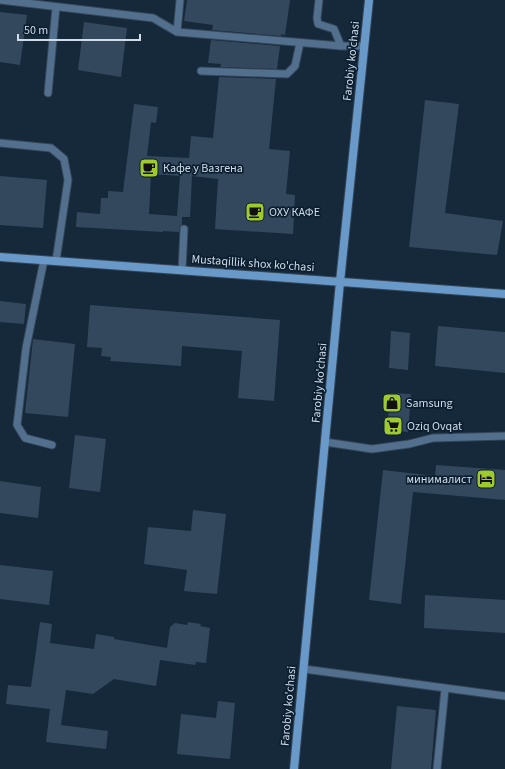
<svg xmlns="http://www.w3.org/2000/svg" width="505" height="769" font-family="'Source Sans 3',sans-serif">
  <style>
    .building { fill: #33485c; fill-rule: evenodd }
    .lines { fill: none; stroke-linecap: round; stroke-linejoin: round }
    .lane-casing { stroke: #344657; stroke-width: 9 }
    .secondary-casing { stroke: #344657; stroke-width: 10 }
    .lane { stroke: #52708e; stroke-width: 7 }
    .secondary { stroke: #6999c8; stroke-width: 8 }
    .labels { text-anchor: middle; stroke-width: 3.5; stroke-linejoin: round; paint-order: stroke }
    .street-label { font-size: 12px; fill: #d0dce9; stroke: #0c1f31 }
    .poi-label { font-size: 12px; fill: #d0dce9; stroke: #0c1f31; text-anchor: start }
  </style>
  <rect width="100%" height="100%" fill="#16293b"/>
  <path class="building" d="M187 0H290L285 35 281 34V36L212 30 213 25 184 21Z
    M0 12 27 15 20 65 0 62Z
    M84 22 127 28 121 77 78 70Z
    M211 40 280 46 277 69 220 67 221 64 208 63Z
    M219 77 276 79 269 149 290 151 286 194 295 195 293 234 215 229 218 179 192 176 190 217H182V225L180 227 179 232 163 231V232L76 227 77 212 100 214 101 198H108V191L123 192 134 104 158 107 156 123 151 122 147 156 189 158 191 136 213 138ZM151 174 180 176 177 216 149 214Z
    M425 100 459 104 445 213 503 221 497 255 409 247Z
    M0 176 47 180 43 228 0 225Z
    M0 301 26 304 24 324 0 322Z
    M90 305 280 320 274 401 238 398 242 351 182 346 181 366 110 361 111 357 101 356 102 348 87 347Z
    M438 326 505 332V373L435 366Z
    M391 331 410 333 408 370 389 368Z
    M33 339 75 344 68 417 25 413Z
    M390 393 411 394 408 432 387 430Z
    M75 435 106 439 100 492 69 488Z
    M436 465 505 470V500L413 492 401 604 369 600 383 470 435 476Z
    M0 481 41 487 38 518 0 513Z
    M193 510 226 514 217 594 184 591 187 570 144 564 148 527 191 531Z
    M0 565 53 571 49 605 0 599Z
    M425 595 505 600V633L424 628Z
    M40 622 52 624 50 643 94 649 96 634 114 637V639L167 648 170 627 175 623 187 625 188 622 201 624 200 626 210 628 206 663 196 662 195 665 160 660 156 686 114 679 93 694 66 690 61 725 108 731 106 749 46 742 50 709 6 704 8 685 31 687Z
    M218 701 235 703 230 759 177 754 181 714 216 718Z
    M397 706 436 710 431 769H391Z"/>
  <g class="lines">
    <g class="lane-casing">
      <path id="lane" d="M0 0 153 18 177 32 341 46H364
        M319 0 317 18 318 24 334 29 341 46
        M177 32 180 0
        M201 71 287 74 295 66 300 43
        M48 93 56 7
        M0 143 51 148 64 159 68 180 56 261
        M44 260 26 348 17 425 25 438 52 445
        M182 270 184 229
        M325 442 372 449 409 444 433 438 505 436
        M304 669 505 696
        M437 769 445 689"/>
    </g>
    <g class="secondary-casing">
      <path id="secondary" d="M0 257 505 294
        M294 769 340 282 369 0"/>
    </g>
    <use href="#lane" class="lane"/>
    <use href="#secondary" class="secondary"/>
  </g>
  <defs>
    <g id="cafe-square" transform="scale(1)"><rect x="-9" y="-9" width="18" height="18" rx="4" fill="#9fca2e" stroke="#0c1f31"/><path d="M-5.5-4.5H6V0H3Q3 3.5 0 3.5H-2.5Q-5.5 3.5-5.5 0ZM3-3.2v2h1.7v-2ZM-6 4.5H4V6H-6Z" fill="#111"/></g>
    <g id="shop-square" transform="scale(1)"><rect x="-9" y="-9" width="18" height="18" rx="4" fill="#9fca2e" stroke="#0c1f31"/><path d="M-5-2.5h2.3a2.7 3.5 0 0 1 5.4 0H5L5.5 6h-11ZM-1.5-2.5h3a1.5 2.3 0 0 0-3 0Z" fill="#111"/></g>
    <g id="supermarket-square" transform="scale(1)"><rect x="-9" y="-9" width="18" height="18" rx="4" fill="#9fca2e" stroke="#0c1f31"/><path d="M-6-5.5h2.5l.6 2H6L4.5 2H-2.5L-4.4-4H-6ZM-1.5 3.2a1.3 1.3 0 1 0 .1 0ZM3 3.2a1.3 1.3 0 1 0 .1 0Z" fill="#111"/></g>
    <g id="hotel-square" transform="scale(1)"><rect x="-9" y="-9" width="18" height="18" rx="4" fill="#9fca2e" stroke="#0c1f31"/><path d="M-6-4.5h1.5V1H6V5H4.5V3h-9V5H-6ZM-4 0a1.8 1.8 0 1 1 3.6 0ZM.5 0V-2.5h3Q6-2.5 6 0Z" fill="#111"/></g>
  </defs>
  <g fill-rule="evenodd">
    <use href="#cafe-square" x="149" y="168"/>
    <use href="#cafe-square" x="255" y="212"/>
    <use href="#shop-square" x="392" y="403"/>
    <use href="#supermarket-square" x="393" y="426"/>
    <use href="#hotel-square" x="486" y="479"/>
  </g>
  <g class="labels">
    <g class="street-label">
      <text transform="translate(351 61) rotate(-84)" y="4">Farobiy ko'chasi</text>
      <text transform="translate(253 263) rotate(4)" y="4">Mustaqillik shox ko'chasi</text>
      <text transform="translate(319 383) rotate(-85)" y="4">Farobiy ko'chasi</text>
      <text transform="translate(288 706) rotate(-85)" y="4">Farobiy ko'chasi</text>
    </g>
    <g class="poi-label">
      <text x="163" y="172">Кафе у Вазгена</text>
      <text x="269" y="216">ОХУ КАФЕ</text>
      <text x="406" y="407">Samsung</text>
      <text x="407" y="430">Oziq Ovqat</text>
      <text x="472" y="483" text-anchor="end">минималист</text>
    </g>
  </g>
  <path d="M18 34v6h122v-6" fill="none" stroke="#d0dce9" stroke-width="2"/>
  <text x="24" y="34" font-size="12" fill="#d0dce9" stroke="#0c1f31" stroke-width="3" paint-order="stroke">50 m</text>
</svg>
